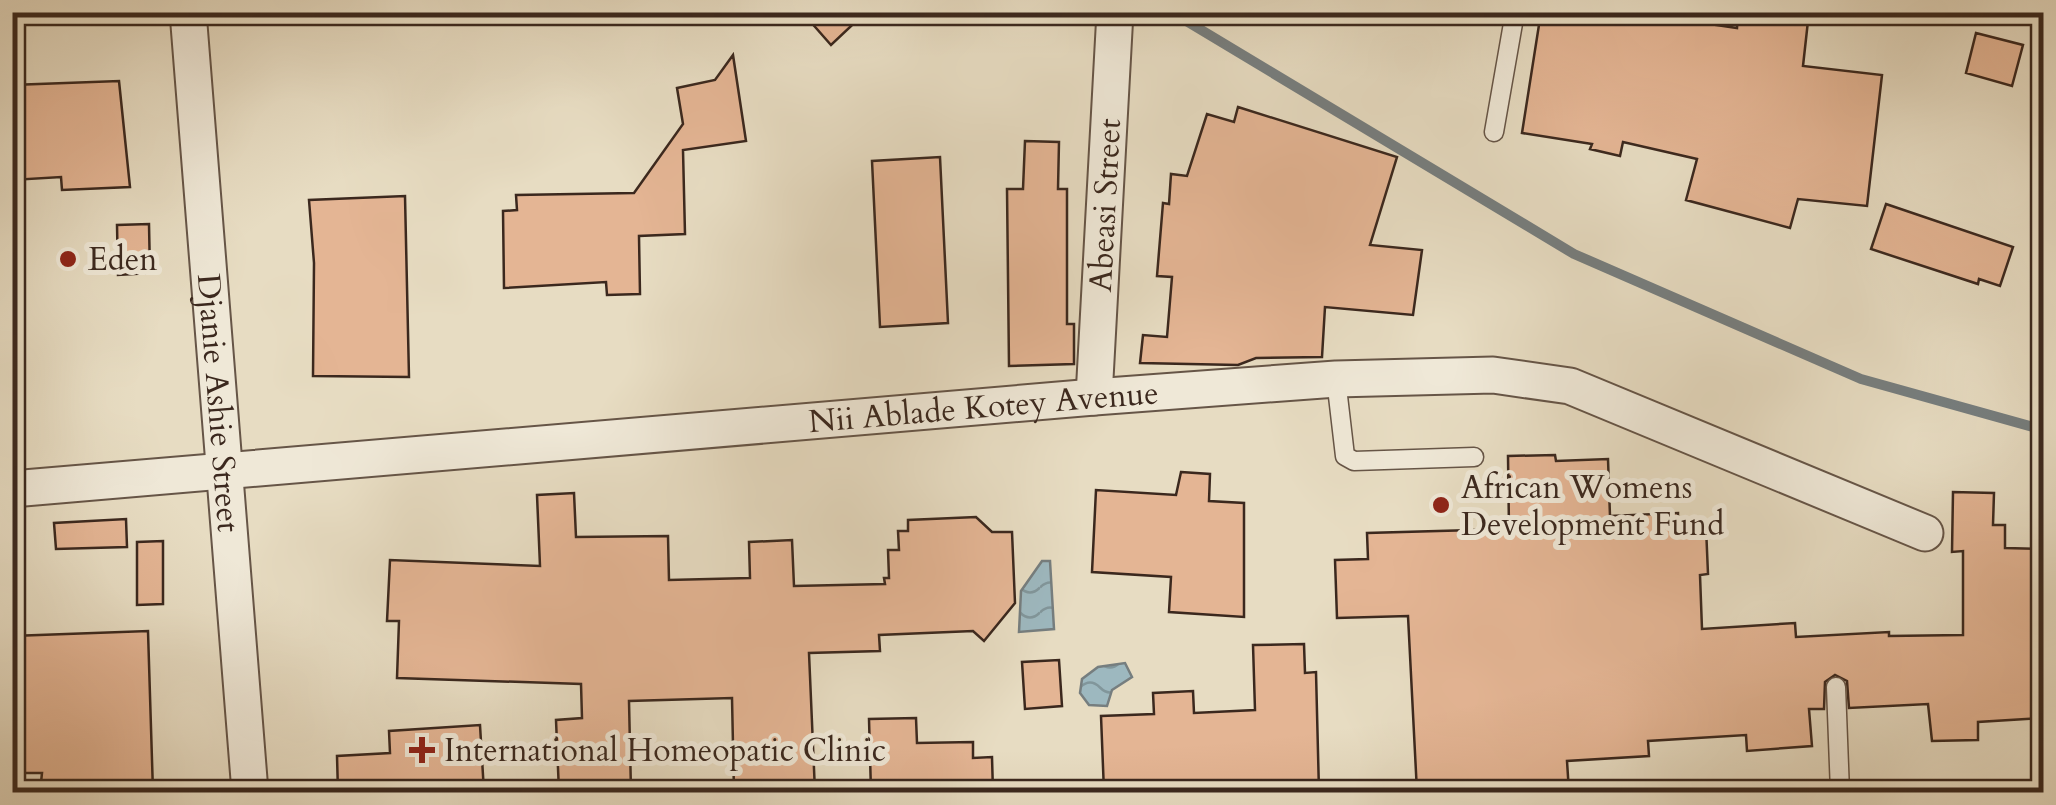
<svg xmlns="http://www.w3.org/2000/svg" width="2056" height="805" font-family="Cardo,serif">
  <style>
    .water { fill: url(#water-waves); stroke: #767e7f; stroke-width: 2.5 }
    .lines { fill: none; stroke-linecap: round; stroke-linejoin: round }
    .stream { stroke: #767e7f; stroke-width: 10 }
    .building { fill: #e4b594; stroke: #3b281e; stroke-width: 2.5 }
    .service-casing { stroke: #665547; stroke-width: 21 }
    .minor-casing { stroke: #665547; stroke-width: 39 }
    .service { stroke: #efe8d7; stroke-width: 18 }
    .minor { stroke: #efe8d7; stroke-width: 35 }
    .poi-dot { fill: #8f2418; stroke: #efe8d7; stroke-width: 4 }
    .labels { text-anchor: middle; stroke-width: 10; stroke-linejoin: round; paint-order: stroke }
    .street-label { font-size: 32px; fill: #3b281e; stroke: #efe8d7 }
    .poi-label { font-size: 32px; fill: #3b281e; stroke: #efe8d7; text-anchor: start }
  </style>
  <defs>
    <pattern id="water-waves" width="16" height="10" patternUnits="userSpaceOnUse" patternTransform="scale(2.5)"><rect width="16" height="10" fill="#9db8bf"/><path d="M0 5q4-4 8 0t8 0" fill="none" stroke="#81969b"/></pattern>
  </defs>
  <rect width="100%" height="100%" fill="#e7dcc2"/>
  <filter id="stains"><feTurbulence type="fractalNoise" baseFrequency=".002" numOctaves="4"/><feColorMatrix values="0 0 0 0 .2 0 0 0 0 .09 0 0 0 0 .02 0 0 0 .5 -.17"/></filter>
  <radialGradient id="worn" r=".72"><stop offset=".6" stop-color="#630" stop-opacity="0"/><stop offset="1" stop-color="#630" stop-opacity=".3"/></radialGradient>
  <path class="water" d="M1042 561H1050L1054 629 1019 632 1021 591Z
    M1125 663 1132 677 1112 690 1107 706 1089 705 1080 693 1082 679 1098 667Z"/>
  <g class="lines">
    <path class="stream" d="M1178 16 1574 254 1861 379 2044 430"/>
  </g>
  <path class="building" d="M802 12H866L831 45Z
    M1541 12H1683L1682 20 1737 28 1738 12H1809L1803 66 1882 75 1867 206 1798 199 1790 228 1686 200 1697 159 1623 142 1620 156 1590 149 1592 144 1522 133Z
    M1976 33 2023 45 2012 86 1966 73Z
    M733 55 746 141 683 150 685 234 639 236 640 294 607 295 606 282 504 288 503 211 517 210 516 195 634 193 683 124 677 88 715 80Z
    M119 81 130 187 62 190 61 177 12 180V85Z
    M1238 107 1397 157 1370 245 1422 250 1413 315 1325 307 1322 357 1256 358 1238 365 1140 363 1143 335 1167 337 1172 277 1157 276 1163 203 1169 204 1171 174 1187 176 1207 114 1234 122Z
    M1025 141 1059 142 1058 189H1067V324H1074V364L1009 366 1007 189H1023Z
    M940 157 948 323 880 327 872 161Z
    M405 196 409 377 313 376 314 263 309 200Z
    M1886 204 2013 247 2000 286 1979 279 1978 284 1871 249Z
    M149 224 150 273 118 275 117 225Z
    M1555 455 1556 461 1608 459 1610 516 1678 513V528L1706 527 1708 574 1700 575 1702 629 1795 623 1796 637 1889 632V636L1963 635V551L1952 552 1953 492 1994 493 1993 525H2005V548L2044 549V718L1978 722V740L1932 741 1928 704 1849 708 1847 681 1835 675 1825 682 1824 709H1809L1812 746 1747 751 1746 735 1648 741 1649 756 1567 761 1569 792H1417L1408 616 1337 618 1335 560 1368 559 1367 533 1509 529 1508 456Z
    M1181 472 1210 474 1209 501 1244 503V617L1169 612 1171 577 1092 572 1096 490 1176 495Z
    M574 493 576 537 668 536 669 580 750 578 749 542 792 540 794 586 885 584 884 578H889L888 550H899L898 531H908V520L976 517 992 532H1012L1015 603 984 641 973 631 879 635 880 651 809 653 815 792H734L732 698 629 701 631 792H559L556 720 582 718 581 684 397 678 399 621H387L390 560 540 566 537 495Z
    M126 519 127 547 56 549 54 523Z
    M163 541V604L137 605V542Z
    M148 631 153 792H40L42 773H12V636Z
    M1304 644 1305 673 1316 672 1319 792H1104L1101 716 1154 714 1153 693 1193 691 1194 713 1255 710 1253 645Z
    M1059 660 1062 706 1025 709 1022 662Z
    M916 718 917 743 973 742V758L992 757 993 792H871L869 719Z
    M480 725 484 792H338L337 756 390 753 389 731Z"/>
  <g class="lines">
    <g class="service-casing">
      <path id="service" d="M1494 132 1515 12
        M1336 379 1345 456 1354 461 1474 457
        M1836 687 1840 792"/>
    </g>
    <g class="minor-casing">
      <g id="minor">
        <path id="s1" d="M188 12 250 792"/>
        <path id="s2" d="M1094 397 1115 12"/>
        <path id="s3" d="M12 489 1094 397 1336 379 1493 375 1570 386 1925 533"/>
      </g>
    </g>
    <use href="#service" class="service"/>
    <use href="#minor" class="minor"/>
  </g>
  <g class="poi-dot">
    <circle cx="68" cy="259" r="10"/>
    <circle cx="1441" cy="505" r="10"/>
    <path d="M417 735h10v10h10v10h-10v10h-10v-10h-10v-10h10z"/>
  </g>
  <g class="labels">
    <g class="street-label">
      <text dy="11" stroke="none"><textPath href="#s2" startOffset="192">Abeasi Street</textPath></text>
      <text dy="11" stroke="none"><textPath href="#s1" startOffset="392">Djanie Ashie Street</textPath></text>
      <text dy="11" stroke="none"><textPath href="#s3" startOffset="975">Nii Ablade Kotey Avenue</textPath></text>
    </g>
    <g class="poi-label">
      <text x="88" y="270">Eden</text>
      <text x="1461" y="498">African Womens<tspan x="1461" dy="37">Development Fund</tspan></text>
      <text x="444" y="761">International Homeopatic Clinic</text>
    </g>
  </g>
  <rect width="2056" height="805" fill="none" stroke="#e7dcc2" stroke-width="50"/>
  <rect x="15" y="15" width="2026" height="775" fill="none" stroke="#3b281e" stroke-width="5"/>
  <rect x="25" y="25" width="2006" height="755" fill="none" stroke="#3b281e" stroke-width="2.5"/>
  <rect width="100%" height="100%" filter="url(#stains)"/>
  <rect width="100%" height="100%" fill="url(#worn)"/>
</svg>
